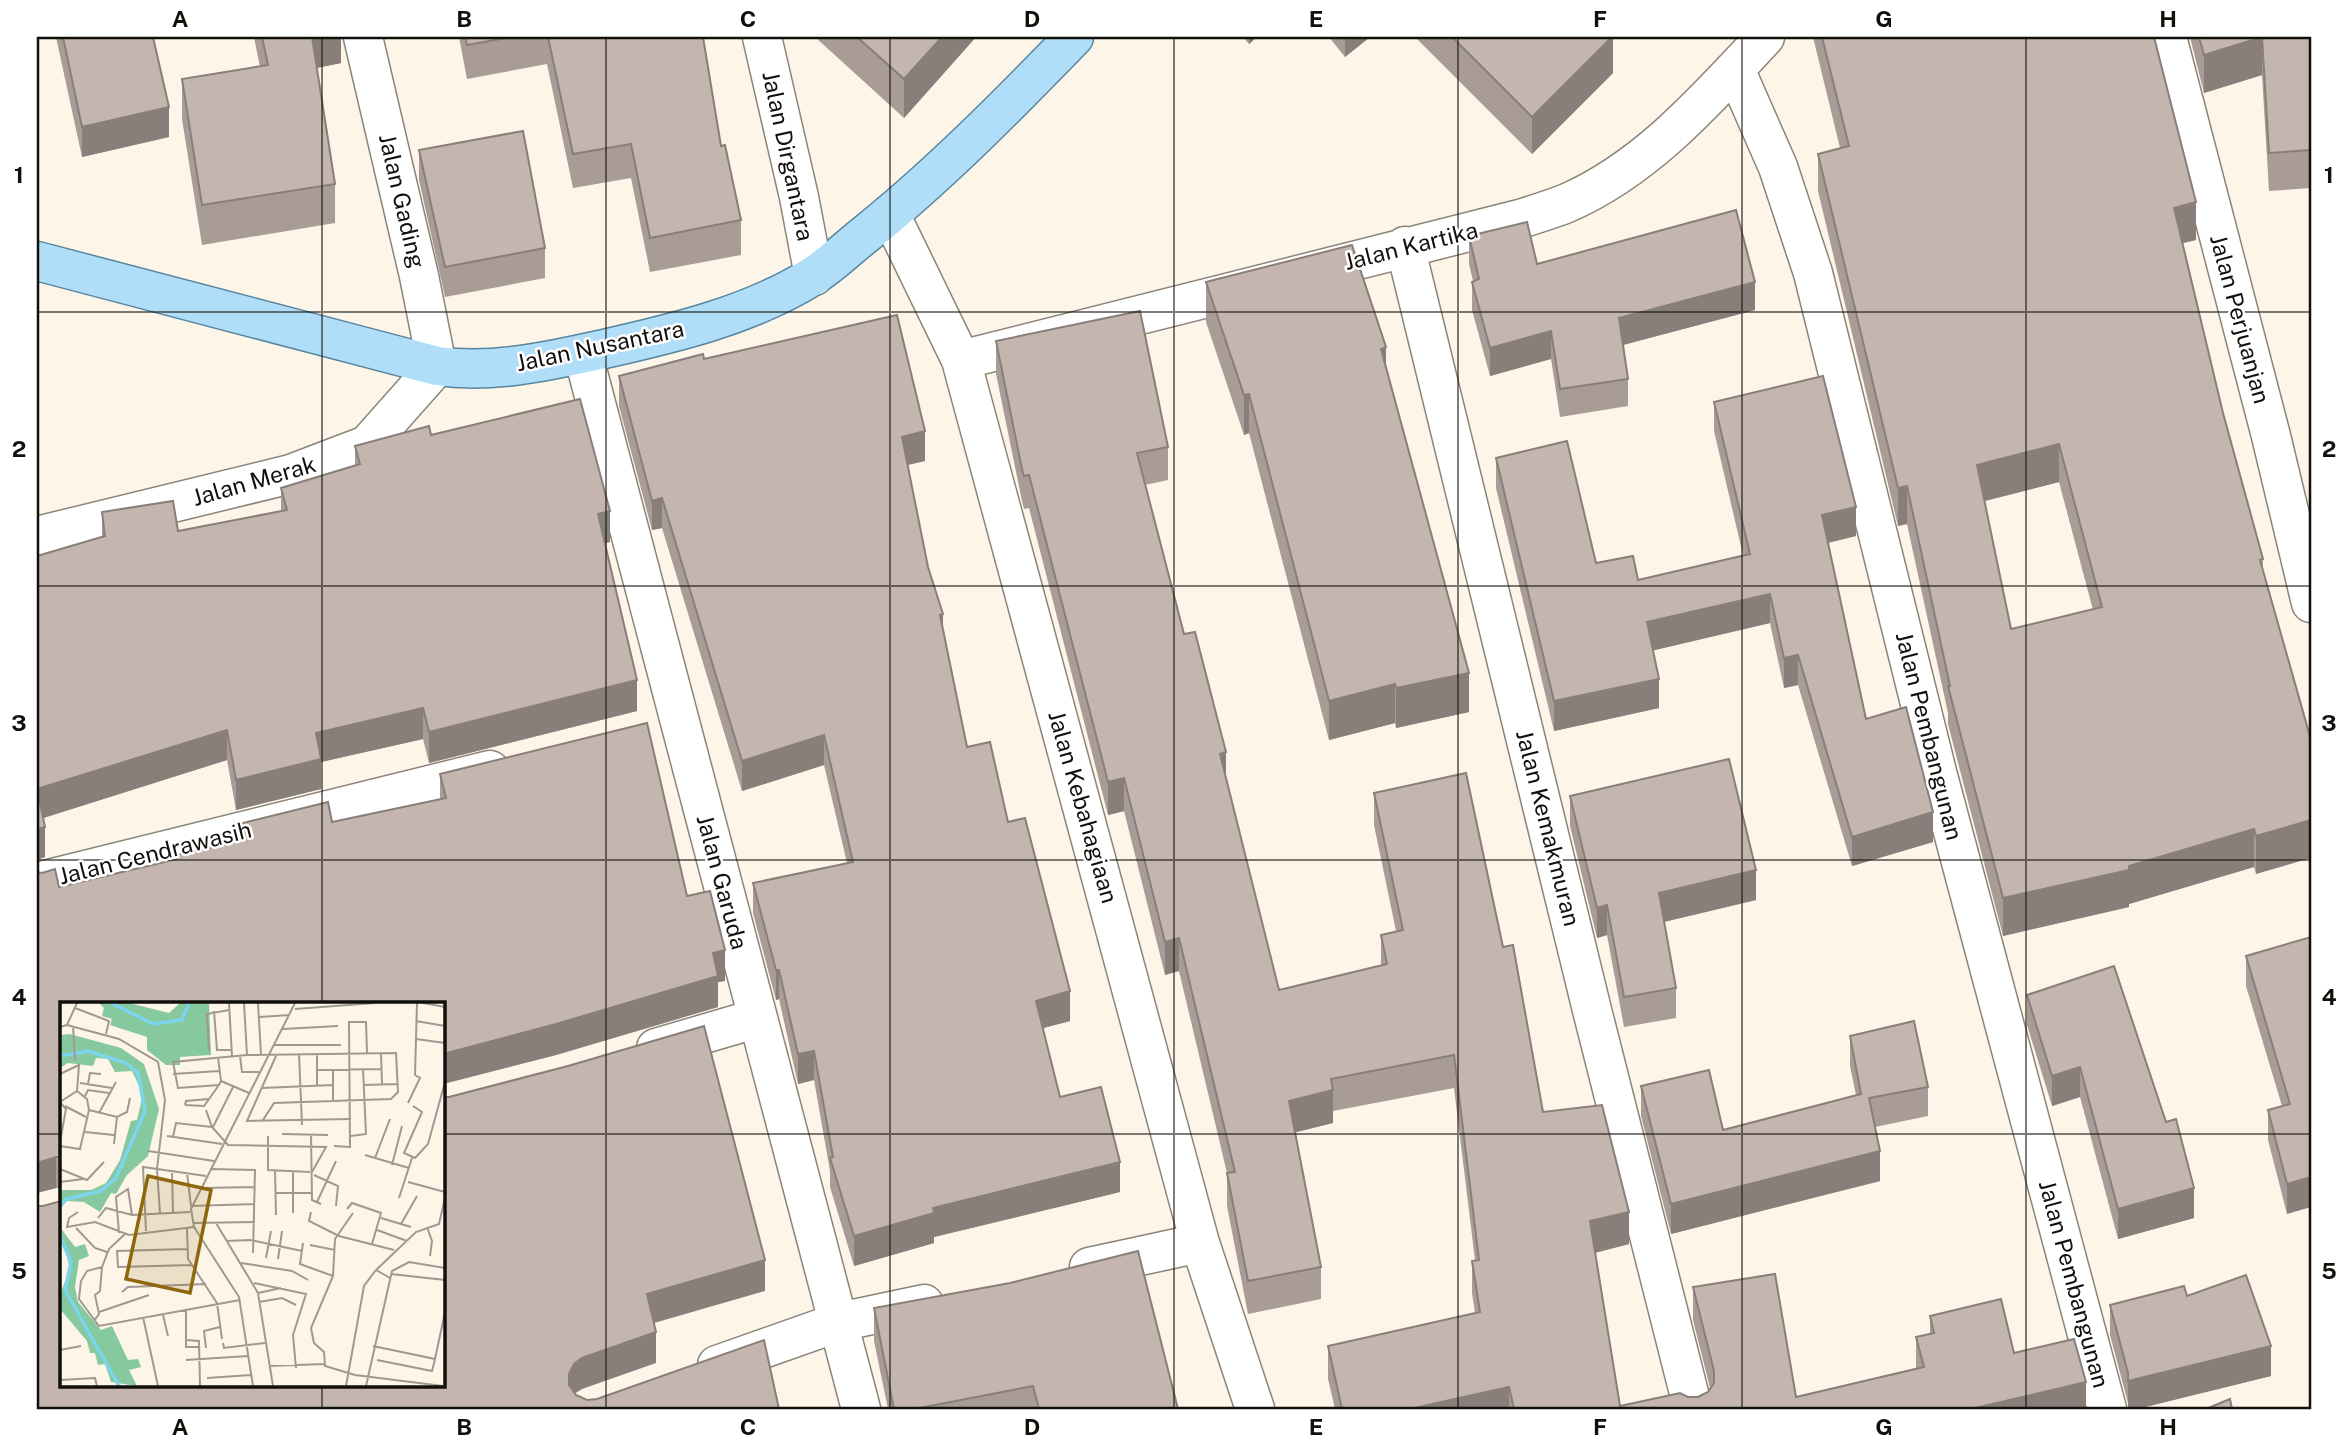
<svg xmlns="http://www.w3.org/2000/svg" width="2348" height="1446" font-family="'Public Sans',sans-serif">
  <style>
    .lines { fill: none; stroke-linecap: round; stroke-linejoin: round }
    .minor-casing { stroke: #8b8478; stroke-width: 41 }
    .major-casing { stroke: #5786a1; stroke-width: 41 }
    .minor { stroke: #fff; stroke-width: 38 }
    .major { stroke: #b0ddf7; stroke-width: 38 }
    .wall { fill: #a99c96; fill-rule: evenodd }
    .shaded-wall { fill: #897f7a }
    .building { fill: #c4b5ae; stroke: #897f7a; stroke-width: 2; fill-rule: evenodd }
    .grid { fill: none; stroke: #12100b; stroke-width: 2; stroke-opacity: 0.55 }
    .labels { text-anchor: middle; stroke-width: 5; stroke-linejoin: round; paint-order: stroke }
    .street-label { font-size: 23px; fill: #12100b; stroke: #fff }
    .inset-river { fill: none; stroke: #7bd5ec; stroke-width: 3.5 }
    .inset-road { fill: none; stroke: #9f9990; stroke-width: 2 }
    .view { fill: #8e670c; fill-opacity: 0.15; stroke: #8e670c; stroke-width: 3.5 }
    .inset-edge { fill: none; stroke: #12100b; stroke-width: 3.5 }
    .neatline { fill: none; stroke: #12100b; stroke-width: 2.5 }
    .grid-label { font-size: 23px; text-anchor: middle; font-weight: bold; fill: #12100b }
  </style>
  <rect width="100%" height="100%" fill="#fdf5e8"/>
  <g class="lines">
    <g class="minor-casing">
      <path id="minor" d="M762 37 799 197 814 276
        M2167 37 2271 436 2311 603
        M1735 69 1778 167 1813 273 1937 772 2107 1409
        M890 214 961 360 1200 1243 1255 1409
        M1405 246 1592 1010 1693 1409
        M583 354 861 1409
        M961 360 1520 219C1536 214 1552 209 1567 203 1647 168 1707 99 1765 37
        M37 536 291 474 367 445 437 366 419 276 363 37
        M37 882 490 770
        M656 1048 758 1018
        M1089 1267 1200 1243
        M717 1365 839 1322 924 1304"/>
    </g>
    <g class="major-casing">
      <path id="major" d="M37 261 437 366C493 374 550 361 604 349 675 333 751 315 813 276 832 264 849 247 867 233 941 173 1008 105 1074 37"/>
    </g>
    <use href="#minor" class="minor"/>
    <use href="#major" class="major"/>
  </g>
  <path class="wall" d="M56 37H153L169 137 82 157Z
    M254 37H341V63L317 68 335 184V223L202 245 182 119V79L260 67Z
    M459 37H703L721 146 741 220V255L650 272 631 178 573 188 547 64 467 79Z
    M815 37H976L904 118Z
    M1243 37H1257L1249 44Z
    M1329 37H1370L1345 57Z
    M1415 37H1613V73L1532 154Z
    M1813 37H2154L2196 240 2183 243 2223 413 2263 559 2256 874 2254 867 2129 904V907L2003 936 1948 724V713L1907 524 1898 526 1818 191V154L1840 148ZM2059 482 2093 610 2011 629 1984 501Z
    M2190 37H2311V188L2269 191 2262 75 2204 93Z
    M419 150 545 248V278L445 297 419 180Z
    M1469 236 1537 264 1755 310 1623 345 1628 379V406L1560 417 1551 359 1490 376 1472 310V282L1473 281 1469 264Z
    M1206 282 1386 368 1469 712 1396 728 1395 723 1329 740 1249 433 1244 435 1206 322Z
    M996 341 1168 447V480L1145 485 1184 634 1226 778 1279 990 1381 966V935L1396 931 1374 825V793L1503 947 1543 1112 1629 1244 1595 1253 1620 1406 1688 1397H1698L1708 1392 1710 1388 1693 1320V1287L1796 1397 1916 1368V1337L1930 1334V1316L2014 1353 2086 1409H1335L1328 1379V1346L1475 1313 1472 1293V1261L1475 1260 1454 1088 1333 1111V1123L1295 1132 1321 1267V1299L1248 1314 1227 1206V1173L1179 971 1165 975 1124 811 1108 815 1029 508 1024 509 1022 501 996 374Z
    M704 359 925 461 908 465 928 567 943 631 967 747 1008 822 1070 1021 1043 1028 1060 1097 1120 1192 934 1237V1243L854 1266 830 1187V1171L814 1080 798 1084 779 999 776 1000 753 913V883L847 863 824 765 742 791 662 528 652 530 619 406V376Z
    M1714 402 1856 536 1828 543 1866 719 1933 842 1852 866 1798 685 1784 688 1770 623 1653 650 1659 708 1554 731 1496 488V458L1596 563 1638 580 1743 555 1714 431Z
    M431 435 610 542 605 543 637 711 429 763 423 739 321 762V789L236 810 227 760 43 818 45 857 37 860V556L102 537V512L178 531 281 511V488L355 466V446Z
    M440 774 687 896 725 981 718 982V1007L556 1055 443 1084V1003H61V1188H56L37 1193V872L59 887 176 860V855L243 841V823L332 822 440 799Z
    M1570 796 1756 900 1664 922 1676 988V1018L1624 1027 1607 935 1597 938 1570 826Z
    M2311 937 2287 1214 2268 1140V1110L2282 1106 2246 986V956Z
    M2027 995 2166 1122 2194 1218 2118 1239 2080 1097 2052 1106 2027 1025Z
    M1850 1036 1928 1087V1116L1875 1127 1880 1181 1671 1234 1641 1116V1086L1723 1130 1856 1095 1850 1066Z
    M2187 1296 2271 1376 2137 1409H2128V1403L2110 1335V1305Z
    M874 1308 1178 1409H888L874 1341Z"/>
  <path class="shaded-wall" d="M311 37H341V63L311 69Z
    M942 37H976L904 118V79Z
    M1249 37H1257L1249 44Z
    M1345 37H1370L1345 57Z
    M1613 37V73L1532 154V117Z
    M2262 37V75L2204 93V55Z
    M169 107V137L82 157V127Z
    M2196 202V240L2174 245V208Z
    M1755 282V310L1619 346V318Z
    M1551 331V359L1490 376V348Z
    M1386 347V386L1381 349Z
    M1249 394V433L1244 435V395Z
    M925 431V461L902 466V437Z
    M2059 444V482L1977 503V465Z
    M1907 486V524L1898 526V488Z
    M662 498V528L652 530V501Z
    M1856 507V536L1822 544V515Z
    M610 511V542L598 545V514Z
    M1770 594V623L1647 652V622Z
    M943 614V643L940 615Z
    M1798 655V685L1784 688V658Z
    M1469 673V712L1396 728V688Z
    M1659 679V708L1554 731V701Z
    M637 680V711L429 763V732Z
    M1395 684V723L1329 740V701Z
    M423 708V739L321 762V789L236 810V780L316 733Z
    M227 730V760L37 820V789Z
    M824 735V765L742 791V761Z
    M1226 752V785L1220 754Z
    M1124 778V811L1108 815V782Z
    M1933 812V842L1852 866V837Z
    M2311 820V858L2256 874V836Z
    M45 827V857L37 860V829Z
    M2254 829V867L2129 904V907L2003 936V898L2129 866Z
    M1756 870V900L1659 923V893Z
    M1607 905V935L1597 938V908Z
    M1179 938V971L1165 975V942Z
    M725 950V981L718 982V1007L556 1055 443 1084V1054L713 953Z
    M776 970H779V999L776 1000Z
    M1070 991V1021L1036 1030V1001Z
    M814 1051V1080L798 1084V1054Z
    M2080 1067V1097L2052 1106V1076Z
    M1333 1090V1123L1289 1134V1101Z
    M1880 1151V1181L1671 1234V1204Z
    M56 1157V1188L37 1193V1163Z
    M1120 1162V1192L934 1237V1243L854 1266V1236L933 1208Z
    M2311 1177V1207L2287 1214V1184Z
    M2194 1188V1218L2118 1239V1209Z
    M1629 1212V1244L1590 1254V1221Z
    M765 1260V1291L647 1325V1294Z
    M656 1332V1363L582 1389 574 1394 569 1404V1374L574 1364 582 1358Z
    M2271 1346V1376L2137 1409H2128V1381Z
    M2086 1382V1409H1971Z
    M1509 1387V1409H1410Z"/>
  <path class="building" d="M63 37H153L169 107 82 127Z
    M262 37H312L335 184 202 205 182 79 268 65Z
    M465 37H512L467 45Z
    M548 37H703L721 146 725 145 741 220 650 238 631 144 573 154Z
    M857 37H942L904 79Z
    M1452 37H1612L1532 117Z
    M1822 37H2154L2196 202 2174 208 2223 413 2263 559 2260 560 2311 740V820L2256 836 2254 829 2129 866V870L2003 898 1948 686H1950L1907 486 1898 488 1818 154 1849 146ZM2059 444 2102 607 2011 629 1977 465Z
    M2199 37H2311V150L2269 153 2262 37 2204 55Z
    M523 131 545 248 445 267 419 150Z
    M1736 210 1755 282 1619 318 1628 379 1560 389 1551 331 1490 348 1472 282 1479 279 1469 236 1527 222 1537 264Z
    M1352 245 1386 347 1381 349 1469 673 1396 688 1395 684 1329 701 1249 394 1244 395 1206 282Z
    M1140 311 1168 447 1137 453 1184 634 1195 632 1226 752 1220 754 1279 990 1387 964 1381 935 1403 930 1374 793 1466 773 1503 947 1513 945 1543 1112 1602 1105 1629 1212 1590 1221 1620 1406 1680 1393 1688 1397H1698L1708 1392 1714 1383V1371L1693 1287 1775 1274 1796 1397 1924 1367 1916 1337 1934 1333 1930 1316 2001 1299 2014 1353 2074 1339 2086 1382 1971 1409H1514L1509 1387 1410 1409H1342L1328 1346 1480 1312 1472 1261 1479 1260 1454 1055 1331 1079 1333 1090 1289 1101 1321 1267 1248 1281 1227 1173 1235 1172 1179 938 1165 942 1124 778 1108 782 1029 475 1024 476 1022 469 996 341Z
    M897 315 925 431 902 437 928 567 943 614 940 615 967 747 990 742 1008 822 1025 818 1070 991 1036 1001 1060 1097 1101 1087 1120 1162 933 1208 934 1213 854 1236 830 1158 833 1157 814 1051 798 1054 779 970H776L753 883 853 862 824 735 742 761 662 498 652 501 619 376 703 354 704 359Z
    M1823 376 1856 507 1822 515 1866 719 1906 707 1933 812 1852 837 1798 655 1784 658 1770 594 1647 622 1659 679 1554 701 1496 458 1567 441 1596 563 1633 556 1638 580 1750 554 1714 402Z
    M580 399 610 511 598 514 637 680 429 732 423 708 316 733 321 759 236 780 227 730 37 789 45 827 37 829V556L105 536 102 512 173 501 178 531 287 510 281 488 360 464 355 446 429 426 431 435Z
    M647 723 687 896 710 891 725 950 713 953 718 976 556 1024 443 1054V1003H61V1157H56L37 1163V872L42 873 55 869 59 887 177 859 176 855 246 840 243 823 328 802 332 822 446 798 440 774Z
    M1729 759 1756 870 1659 893 1676 988 1624 997 1607 905 1597 908 1570 796Z
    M2311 937V1177L2287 1184 2268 1110 2290 1104 2246 956Z
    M2114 966 2166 1122 2176 1119 2194 1188 2118 1209 2080 1067 2052 1076 2027 995Z
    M1914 1021 1928 1087 1869 1098 1880 1151 1671 1204 1641 1086 1709 1070 1723 1130 1861 1094 1850 1036Z
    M704 1026 765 1260 647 1294 656 1332 582 1358 574 1364 569 1374V1385L576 1395 587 1400 597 1399 764 1340 779 1409H37V1206H43L61 1201V1385H443V1097H449L568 1066Z
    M1138 1251 1178 1409H1039L1033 1386 914 1409H894L874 1308 1010 1283Z
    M2246 1275 2271 1346 2128 1381V1373L2110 1305 2184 1286 2187 1296Z
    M2230 1399 2232 1409H2206Z"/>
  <path class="grid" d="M322 37V1003M606 37V1409M890 37V1409M1174 37V1409M1458 37V1409M1742 37V1409M2026 37V1409M37 312H2311M37 586H2311M37 860H2311M37 1134H61M443 1134H2311M322 1385V1409"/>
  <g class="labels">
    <g class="street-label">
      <text transform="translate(788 156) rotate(78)" y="8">Jalan Dirgantara</text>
      <text transform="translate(402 201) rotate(77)" y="8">Jalan Gading</text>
      <text transform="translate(1411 246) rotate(-14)" y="8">Jalan Kartika</text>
      <text transform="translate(2240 319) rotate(75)" y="8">Jalan Perjuanjan</text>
      <text transform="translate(600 346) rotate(-12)" y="8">Jalan Nusantara</text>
      <text transform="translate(254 481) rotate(-16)" y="8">Jalan Merak</text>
      <text transform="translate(1929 736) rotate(76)" y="8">Jalan Pembangunan</text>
      <text transform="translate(1083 807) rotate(74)" y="8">Jalan Kebahagiaan</text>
      <text transform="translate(1548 828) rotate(76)" y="8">Jalan Kemakmuran</text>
      <text transform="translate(155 853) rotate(-14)" y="8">Jalan Cendrawasih</text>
      <text transform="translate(722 882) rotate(75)" y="8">Jalan Garuda</text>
      <text transform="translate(2074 1284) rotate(75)" y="8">Jalan Pembangunan</text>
    </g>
  </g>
  <g transform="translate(60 1002)">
    <rect width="385" height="385" fill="#fdf5e8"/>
    <path d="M39 1H69L109 11 120 1H149L151 53 120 55V63H106L87 48V35L50 23 52 17 42 14 44 6ZM10 32 61 46 84 62 99 107 88 154 67 173 56 192 51 191 40 210 24 200 7 199 0 207V188H31L46 181 60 158 71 119 77 118 83 92 72 69 55 70 48 57 36 56 33 64 8 61 0 66V33ZM0 225 15 245 25 242 29 254 19 258 15 285 18 300 41 328 52 324 68 358 78 357 81 365 69 368 77 384 51 380 45 362 38 363 35 351H30L27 339 0 307V292L10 268Z" fill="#86c99e"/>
    <path class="inset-river" d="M51 1 93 22 122 18 129 1M0 54 28 49 66 61 78 71 85 109 56 176 41 189 6 197 0 204M0 234 11 260 5 288 59 384"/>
    <path class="inset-road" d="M169 1 172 54M184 1 187 53M198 1 201 52M363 1 385 5M15 6 49 19 46 32M235 7 315 1M154 9 157 48H171M199 15 230 13M356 19 385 24M7 23 59 37 98 60 105 98 97 167 100 212M13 24 15 58M0 25 7 23 17 1M223 27 278 24M356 37 385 41M214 43H281M149 49 147 12 169 8M321 51 322 82M239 52 242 123M257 52V84M180 54 182 70H199M216 54 187 119 291 117M158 55 161 79M257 68 321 67M273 68V99M0 72 19 63 17 89M113 72 159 69M161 79 159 83 118 86 113 60 187 53 336 51 338 90 331 97 214 101 203 118M161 79 189 91M20 81 52 86M28 82 30 71 41 72M304 83 338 82M202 86 273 83M25 94 28 88 49 91M0 100 17 89 27 97 29 108 20 147 0 144M348 101 360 76 355 73 357 1M125 103 144 104 159 83M125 103 126 99 149 97M5 104 26 115M353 104 362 110 344 151 355 156 368 142 385 80M29 108 57 115 67 110 70 96M146 108 152 125 168 143 266 145 252 170M39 111 56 80M153 125 173 85M25 130 54 133M222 132 268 133M251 132 252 198 261 202M107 134 162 142M208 134V168L250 170M291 134 306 132 303 67M113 135 116 121 152 125M0 140 6 107 0 100M54 142 57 115M274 144 290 145 289 20H306L307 51M88 149 154 159M305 153 349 166M315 156 330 117M332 163 342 124M0 167 27 178 44 160M150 167 195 168 193 251M215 168 216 213M112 169 113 211M127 171 131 204 195 202M254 173 278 184 276 204M0 180 23 177M348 180 385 190M141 186 195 185M215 191H252M339 196 352 156M257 200 276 159M287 207 292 201 321 211 312 242M18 210 9 216 7 225 35 220 69 233 134 225M251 210 249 219 279 234 334 248M233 211V169M293 211 275 237 273 274 251 326 254 341 264 350 265 364 295 373 383 384M38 216 46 206 72 213 130 210M321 216 351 225M133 221 195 220M156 221 198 291 213 384M341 222 357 194M367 225 372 239 370 254M16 226 35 246 47 250M127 227 128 257 157 301 162 337M317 228 347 239M86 229 83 165 146 174M59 231 56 195 68 187 72 213M65 232 49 247 42 265 27 269 21 279 19 297 39 324 180 298M166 239 190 238 242 249M243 241 240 262 273 274M250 243 275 248M128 247 57 249 58 265 132 263M206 256 211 229M218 257 222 229M181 261 232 269 248 278M316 268 356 230 379 222 385 196M331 272 385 278M194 281 246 292 233 333 236 366M62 290 68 285 146 282M198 291 221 286M199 300 222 296 236 303M126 307V345H140M39 310 89 293M103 313 108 334M83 315 98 384M34 319 39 312 35 293 40 289 42 265M126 338 139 339 140 384M163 341 164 346 205 341M313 344 375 357 385 310M146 346 144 329 160 325M0 348 21 344M126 358 188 354M317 358 372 369 375 357M209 364 264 362M147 376 191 373M0 378 35 376 37 384M193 384 179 295 134 225 131 207 235 1M286 384 304 284 316 268 330 276M306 384 332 269 349 260 385 266"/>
    <path class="view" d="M88 174 151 188 130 291 66 277Z"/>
    <rect width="385" height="385" class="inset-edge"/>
  </g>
  <rect width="2348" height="1446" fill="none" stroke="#ffffff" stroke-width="77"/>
  <rect x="38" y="38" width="2272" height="1370" class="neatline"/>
  <g class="grid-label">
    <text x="180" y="27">A</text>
    <text x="464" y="27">B</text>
    <text x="748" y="27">C</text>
    <text x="1032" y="27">D</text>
    <text x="1316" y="27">E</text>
    <text x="1600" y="27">F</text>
    <text x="1884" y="27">G</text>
    <text x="2168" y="27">H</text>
    <text x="19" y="183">1</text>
    <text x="2329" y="183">1</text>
    <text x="19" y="457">2</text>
    <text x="2329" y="457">2</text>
    <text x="19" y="731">3</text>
    <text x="2329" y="731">3</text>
    <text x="19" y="1005">4</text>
    <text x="2329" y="1005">4</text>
    <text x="19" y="1279">5</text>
    <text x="2329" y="1279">5</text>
    <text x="180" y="1435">A</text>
    <text x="464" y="1435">B</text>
    <text x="748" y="1435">C</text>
    <text x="1032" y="1435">D</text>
    <text x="1316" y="1435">E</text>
    <text x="1600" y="1435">F</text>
    <text x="1884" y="1435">G</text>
    <text x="2168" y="1435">H</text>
  </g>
</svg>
